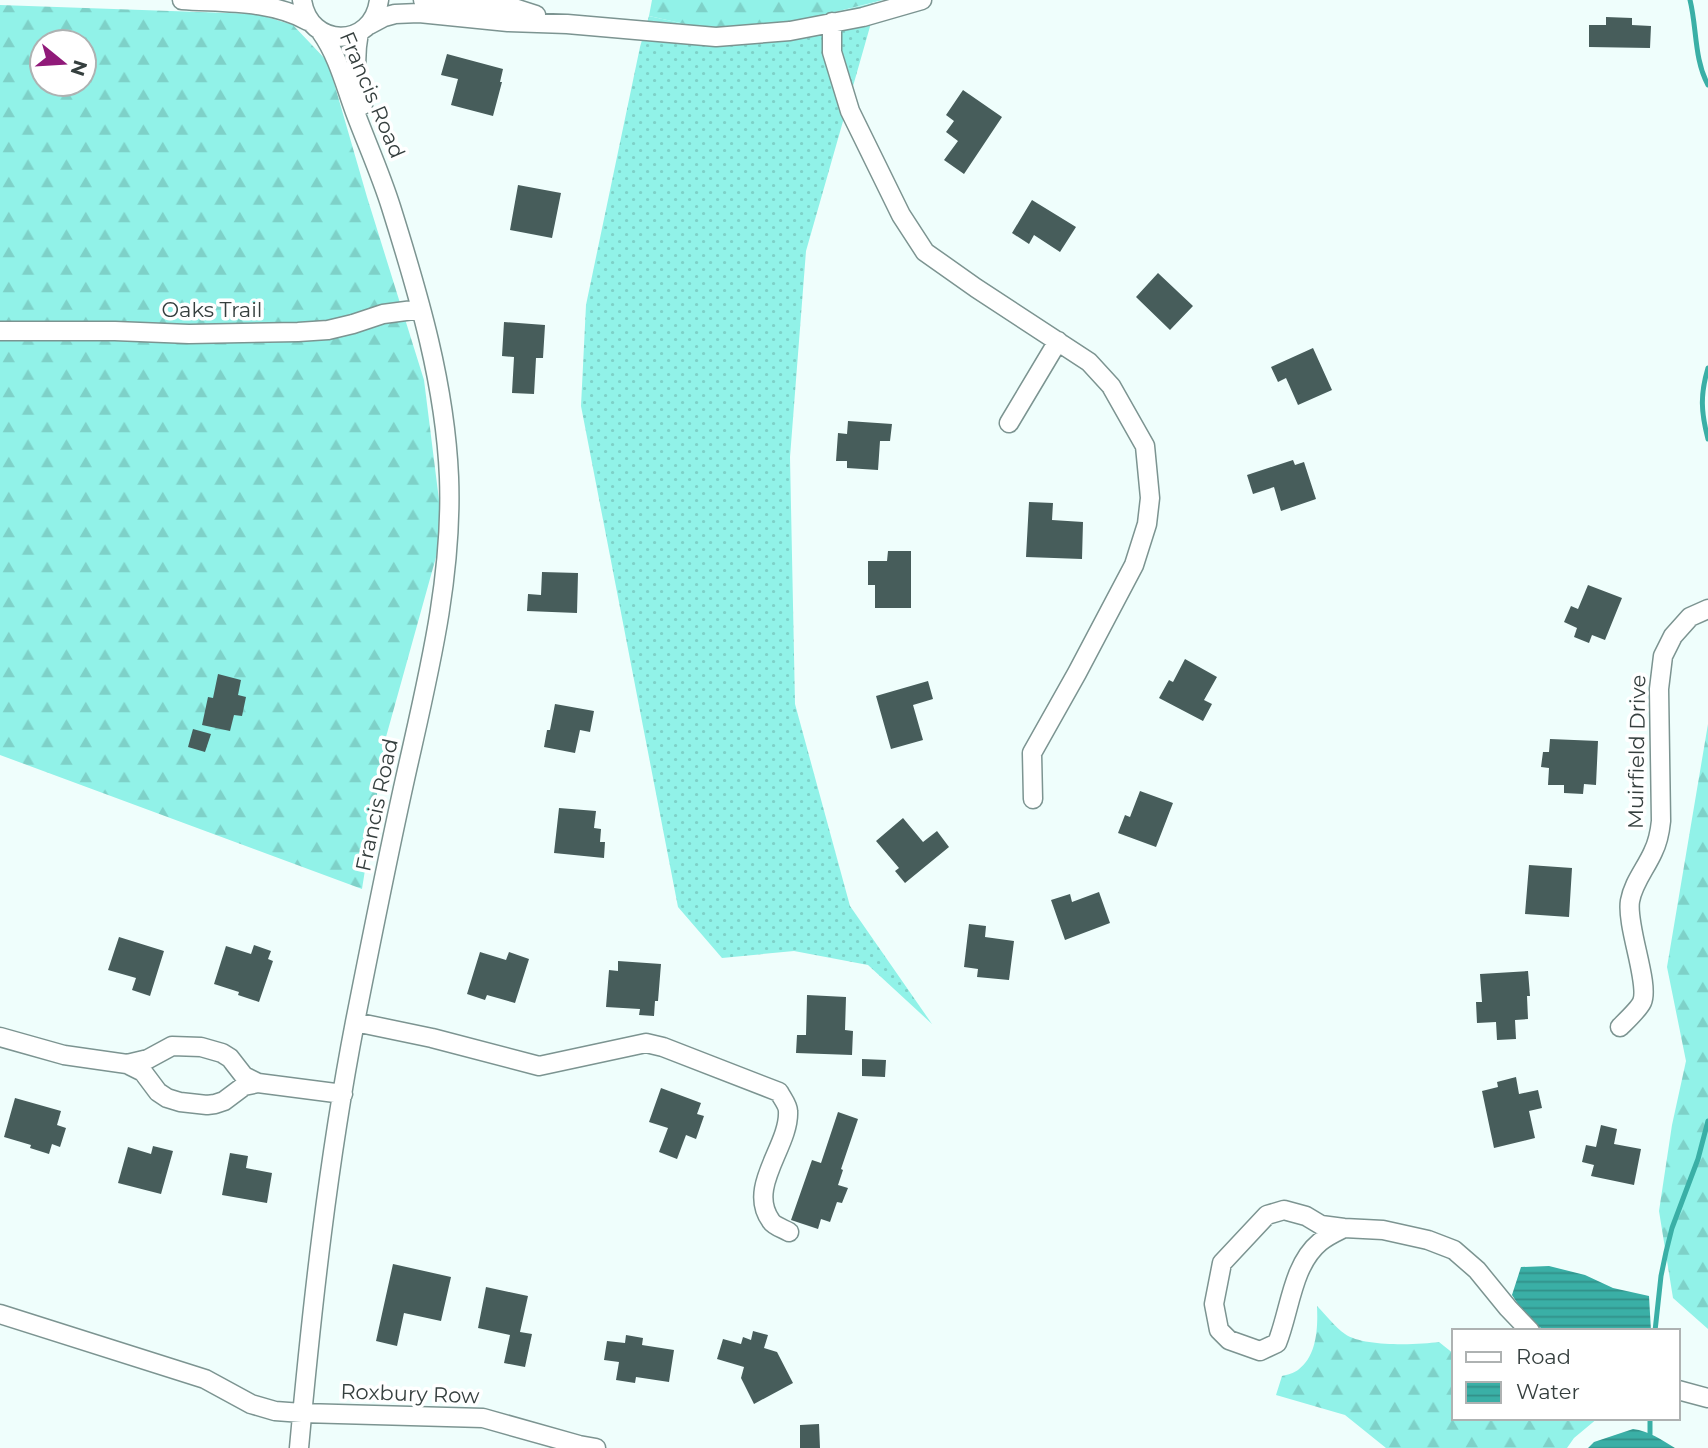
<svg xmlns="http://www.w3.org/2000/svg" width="1708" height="1448" font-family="Montserrat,sans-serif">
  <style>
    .grass { fill: url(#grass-dots) }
    .forest { fill: url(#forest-firs); fill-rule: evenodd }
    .water { fill: url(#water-rules) }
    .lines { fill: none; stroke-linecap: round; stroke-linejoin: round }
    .stream { stroke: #3aafa6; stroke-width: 5 }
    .building { fill: #475d5b }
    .minor-casing { stroke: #7c9491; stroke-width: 21 }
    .minor { stroke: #fff; stroke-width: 18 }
    .labels { text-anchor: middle; stroke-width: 7; stroke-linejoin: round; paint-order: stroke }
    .street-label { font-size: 21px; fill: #353f3e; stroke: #fff }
  </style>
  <defs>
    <pattern id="grass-dots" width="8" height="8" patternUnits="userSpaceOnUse" patternTransform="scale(1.75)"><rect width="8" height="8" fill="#91f2e8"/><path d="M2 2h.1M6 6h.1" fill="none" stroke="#7ed1c8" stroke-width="1.8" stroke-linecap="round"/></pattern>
    <pattern id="forest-firs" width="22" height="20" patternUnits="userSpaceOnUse" patternTransform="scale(1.75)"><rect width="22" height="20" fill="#91f2e8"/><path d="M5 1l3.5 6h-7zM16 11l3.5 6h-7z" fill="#7ed1c8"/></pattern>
    <pattern id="water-rules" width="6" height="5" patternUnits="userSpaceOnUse" patternTransform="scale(1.75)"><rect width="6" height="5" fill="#3aafa6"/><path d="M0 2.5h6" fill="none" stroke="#329089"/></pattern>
  </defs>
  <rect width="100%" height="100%" fill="#effefc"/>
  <path class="grass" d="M877 2 806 251 790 457 795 704 850 906 932 1024 868 965 794 951 722 958 678 907 581 406 586 305 640 47 649 16 739 36Z"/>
  <path class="forest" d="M652 0H883L739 36 649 16Z
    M0 5 257 14 293 25 328 62 367 197 424 380 443 532 386 737 362 889 0 755ZM42 42H84V84H42Z
    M1708 724V1329L1673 1298 1659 1211 1672 1125 1686 1061 1667 967Z
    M1317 1306C1326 1315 1335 1327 1345 1334 1363 1347 1417 1345 1439 1342L1454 1354V1418H1598L1574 1438 1567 1448H1386L1345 1415 1276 1395 1282 1376C1287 1375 1294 1373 1298 1370 1317 1356 1318 1328 1317 1306Z"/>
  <path class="water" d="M1549 1266 1585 1275 1613 1288 1649 1296 1651 1331H1546C1531 1323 1521 1309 1512 1295L1521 1267Z
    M1633 1429C1649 1431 1662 1440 1675 1448H1588L1594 1442Z"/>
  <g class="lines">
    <path class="stream" d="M1690 0C1697 28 1694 59 1708 85
      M1708 368C1700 395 1701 412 1708 439
      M1655 1331 1661 1276 1666 1252 1672 1228 1698 1159 1708 1121
      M1650 1418V1434"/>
  </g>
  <path class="building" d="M1606 17 1632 18V25L1651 26 1650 48 1589 47V25H1606Z
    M447 54 503 69 500 82H502L493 116 451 105 458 79 441 75Z
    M963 90 1002 117 964 174 944 160 958 141 946 132 954 121 946 115Z
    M518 185 561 193 552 238 510 230Z
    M1032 200 1076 227 1060 252 1034 235 1029 244 1012 233Z
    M1158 273 1193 306 1170 330 1136 297Z
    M504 322 545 325 543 358H536L534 394 512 393 514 357 502 356Z
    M1313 348 1332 390 1298 405 1286 378 1278 382 1271 367Z
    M848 421 892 424 890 441H880L878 470 847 468V461H836L838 433 847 434Z
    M1293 460 1295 465 1304 462 1316 499 1281 511 1274 487 1253 494 1247 475Z
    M1029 502 1053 503 1052 520 1083 522 1082 559 1026 557Z
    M888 551H911V608H875V585H868V561H887Z
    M542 572 578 573 577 613 527 611 528 594 541 595Z
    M1588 585 1622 598 1605 640 1592 635 1589 643 1574 637 1577 628 1564 622 1571 606 1578 609Z
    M1185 659 1217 677 1204 700 1212 704 1203 721 1159 698 1169 680 1173 682Z
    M218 674 241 680 238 695 246 697 242 716 234 715 230 731 202 725 208 697 213 698Z
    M928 681 933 699 913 705 923 740 891 749 876 696Z
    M555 704 594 711 590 732 580 730 575 753 544 747 547 730H550Z
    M193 729 211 734 205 752 188 747Z
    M1550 739 1598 741 1596 785 1584 784 1583 794 1564 793V785H1548L1549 768 1541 767 1543 752H1549Z
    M1140 791 1173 803 1156 847 1118 833 1125 815 1130 817Z
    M559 808 596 811 594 828 601 829 600 842H605L604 858 554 853Z
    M903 818 923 842 937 831 949 847 905 883 895 871 899 868 876 841Z
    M1529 865 1572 868 1569 917 1525 914Z
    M1099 892 1110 923 1065 940 1051 900 1070 894 1072 902Z
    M969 924 986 926 985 937 1014 941 1009 980 977 977 978 969 964 967Z
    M119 937 164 951 150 996 132 990 136 978 108 970Z
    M254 945 271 951 268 959 273 961 259 1002 238 995 239 992 214 984 226 946 251 954Z
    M480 952 506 960 509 952 529 959 515 1003 487 995 485 1000 467 994Z
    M618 961 661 964 658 1001H655L654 1016 639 1015 640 1009 606 1007 609 970 618 971Z
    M1528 971 1530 996H1527L1528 1019 1515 1020 1516 1039 1497 1040 1496 1022 1477 1023 1476 1002H1482L1480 974Z
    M807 995 846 997 845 1030 853 1031 852 1055 796 1053 797 1035H806Z
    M862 1059 886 1060 885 1077 862 1076Z
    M1516 1077 1519 1094 1538 1090 1542 1108 1529 1111 1535 1138 1494 1148 1482 1091 1498 1087 1497 1082Z
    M661 1088 701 1103 697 1114 704 1116 696 1139 686 1135 677 1159 659 1152 668 1128 649 1122Z
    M15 1098 61 1111 57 1125 66 1128 60 1147 52 1144 49 1154 30 1148 31 1145 4 1137Z
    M838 1112 858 1119 841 1169 843 1170 838 1185 848 1188 842 1203 837 1202 830 1222 821 1219 818 1229 791 1220 812 1160 821 1163Z
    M1601 1125 1617 1129 1614 1144 1641 1149 1634 1185 1591 1176 1594 1165 1582 1162 1586 1145 1596 1147Z
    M153 1146 173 1151 161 1194 118 1183 128 1147 151 1154Z
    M230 1153 248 1156 246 1168 272 1173 267 1203 222 1195Z
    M393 1264 451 1277 441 1321 404 1313 397 1346 376 1341Z
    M486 1287 528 1296 520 1332 532 1334 525 1367 504 1363 510 1335 478 1328Z
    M753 1331 768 1335 764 1348 777 1352 793 1383 754 1404 741 1378 744 1367 717 1359 723 1339 741 1344 743 1337 751 1340Z
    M626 1335 643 1338 642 1345 674 1350 669 1382 636 1377 635 1383 616 1380 619 1362 604 1360 607 1341 625 1343Z
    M819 1424 820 1448H800V1425Z"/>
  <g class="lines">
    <g class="minor-casing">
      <path id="minor" d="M182 0C225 3 270 0 308 21
        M302 0C309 49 373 49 379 0
        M423 0 496 9
        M489 0 536 15
        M832 22V52L850 111 901 215 925 252 976 288 1089 362 1111 386 1145 446 1150 498 1147 524 1134 565 1077 673 1032 753 1033 799
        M369 25 384 17 395 14 419 13 508 22 567 24 716 37 790 31 863 17 922 0
        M359 32C354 60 356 78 363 105
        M0 331H115L189 334 298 332 328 330 353 324 383 314 421 309
        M1009 423 1058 341
        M355 1022 432 1038 539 1066 646 1043 663 1047 779 1092C782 1098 788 1105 788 1111 790 1146 746 1187 771 1221 774 1226 784 1229 789 1232
        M1620 1027C1626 1021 1639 1009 1642 1002 1650 984 1626 926 1630 901 1633 883 1646 868 1653 852 1658 842 1660 831 1661 821L1659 689 1663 656 1673 636 1690 617 1708 609
        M0 1037 64 1055 127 1064 143 1072 158 1092 167 1098 180 1102 207 1105 215 1104 224 1101 244 1086 258 1083
        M127 1064 148 1059 172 1046 201 1047 222 1053 230 1058 244 1076 258 1083 343 1094
        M1344 1228C1336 1232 1327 1236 1320 1242 1292 1265 1290 1311 1277 1343L1260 1351 1229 1340 1219 1330 1214 1304 1222 1263 1267 1215 1284 1210 1306 1216 1321 1225 1344 1228 1383 1230 1428 1240 1454 1250 1477 1270 1508 1308 1530 1331
        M0 1314 205 1379 251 1404 275 1411 302 1413 483 1418 579 1445 596 1448
        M1678 1390 1708 1398
        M299 1448C312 1306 328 1162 355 1022 371 941 387 860 405 779 427 680 453 580 449 477 445 384 419 296 391 207 381 175 367 144 355 112 345 85 338 56 321 32"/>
    </g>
    <use href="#minor" class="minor"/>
  </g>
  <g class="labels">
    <g class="street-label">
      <text transform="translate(372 95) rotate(67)" y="7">Francis Road</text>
      <text x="212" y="317">Oaks Trail</text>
      <text transform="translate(1637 752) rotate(-89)" y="7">Muirfield Drive</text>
      <text transform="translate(377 805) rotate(-78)" y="7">Francis Road</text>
      <text transform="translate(410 1394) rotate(2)" y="7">Roxbury Row</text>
    </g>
  </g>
  <rect x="1452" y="1329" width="228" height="91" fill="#ffffff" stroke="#aeb2b2" stroke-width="2"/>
  <rect x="1466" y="1352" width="35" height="10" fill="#ffffff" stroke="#aeb2b2" stroke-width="2"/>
  <text x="1516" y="1364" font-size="21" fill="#353f3e">Road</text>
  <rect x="1466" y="1382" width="35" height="21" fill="url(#water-rules)" stroke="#aeb2b2" stroke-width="2"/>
  <text x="1516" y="1399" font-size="21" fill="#353f3e">Water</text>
  <g transform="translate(63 63) rotate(108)"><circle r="33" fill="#ffffff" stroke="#aeb2b2" stroke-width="2"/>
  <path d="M0-5L12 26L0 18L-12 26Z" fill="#901a79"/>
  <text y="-10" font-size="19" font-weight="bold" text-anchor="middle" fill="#353f3e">N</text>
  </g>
</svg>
